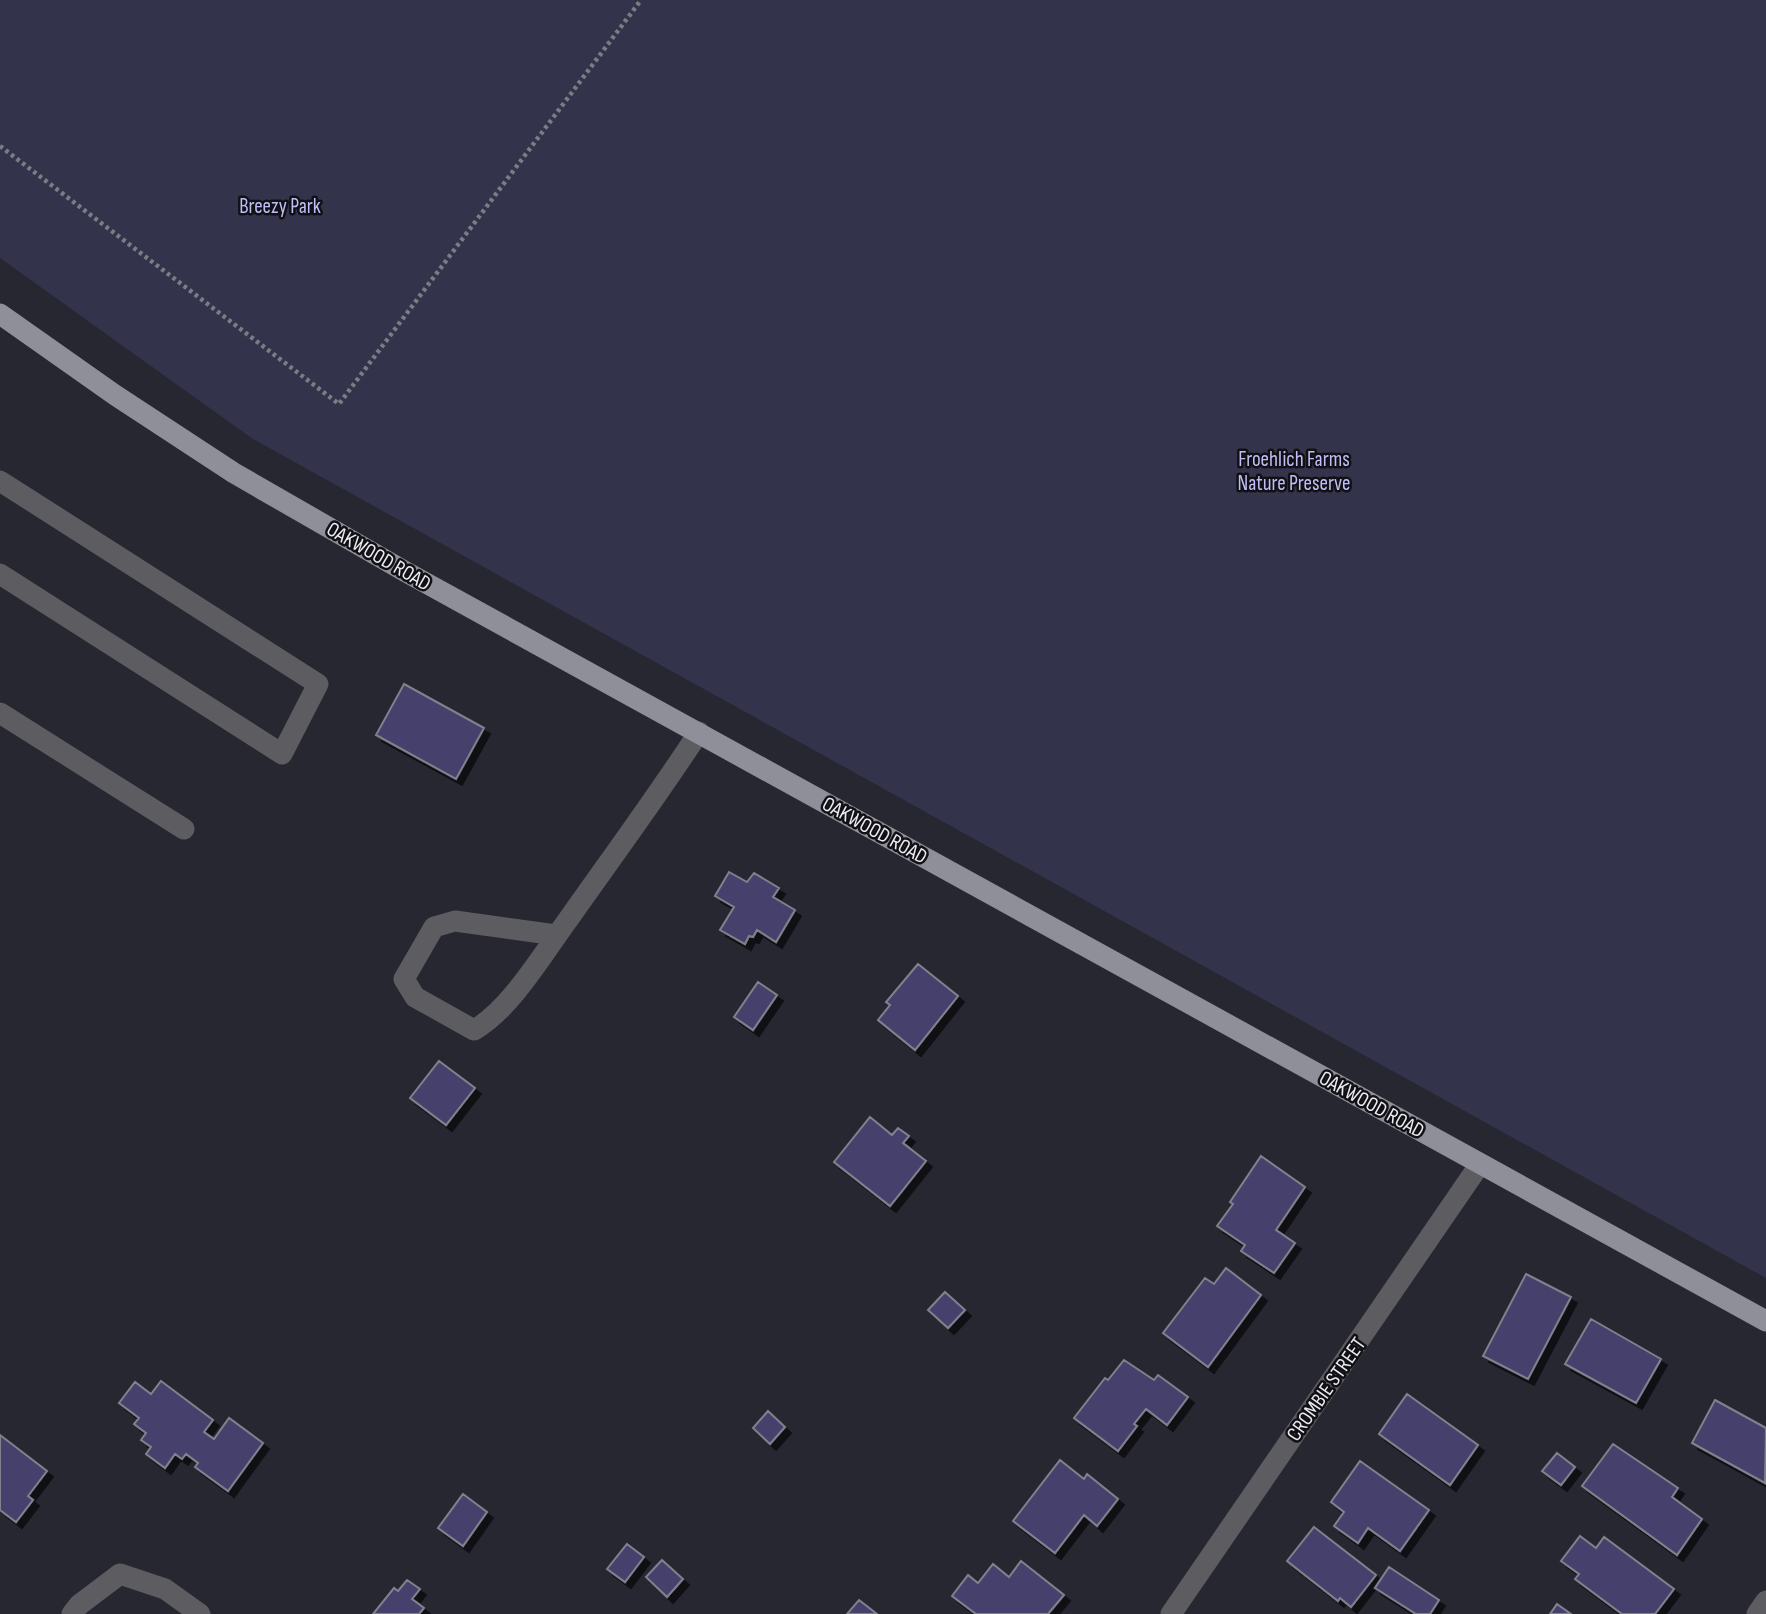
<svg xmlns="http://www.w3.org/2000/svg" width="1766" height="1614" font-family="'Sofia Sans Condensed',sans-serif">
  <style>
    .green { fill: #34334c }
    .building { fill: #44416c; stroke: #81818d; stroke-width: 2; filter: url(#shadow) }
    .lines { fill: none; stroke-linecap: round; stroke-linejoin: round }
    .path { stroke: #7c7c85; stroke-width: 4.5; stroke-dasharray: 3.5 3.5; stroke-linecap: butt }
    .minor { stroke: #5c5c61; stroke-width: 21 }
    .major { stroke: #8f8f9a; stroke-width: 21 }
    .labels { text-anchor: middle; stroke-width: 5; stroke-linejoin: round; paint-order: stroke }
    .park-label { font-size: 21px; fill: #c0bef8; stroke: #111115 }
    .street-label { font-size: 21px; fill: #ebebf2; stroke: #111115 }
  </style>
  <defs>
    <filter id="shadow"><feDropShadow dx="6" dy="6" stdDeviation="0" flood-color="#0009"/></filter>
  </defs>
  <rect width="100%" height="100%" fill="#272732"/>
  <path class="green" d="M0 0H1766V1278L253 439 0 258Z"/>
  <path class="building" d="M404 684 484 728 456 779 376 735Z
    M729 872 747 882 754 873 779 888 773 897 795 910 776 942 757 930 753 937 749 936 745 944 720 930 734 907 715 896Z
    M918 964 958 996 915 1050 878 1020 890 1005 886 1002Z
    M758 982 777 995 753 1030 734 1017Z
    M439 1061 475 1088 446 1125 410 1098Z
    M870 1117 892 1135 898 1128 909 1136 903 1143 926 1161 890 1206 834 1162Z
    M1261 1156 1305 1187 1276 1230 1295 1243 1274 1273 1241 1251 1245 1245 1217 1226 1233 1204 1230 1202Z
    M1226 1268 1261 1295 1208 1367 1163 1333 1205 1278 1214 1284Z
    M1526 1274 1571 1297 1528 1379 1483 1356Z
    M945 1292 965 1310 948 1328 928 1310Z
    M1591 1319 1661 1359 1636 1403 1565 1364Z
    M1124 1360 1154 1380 1158 1375 1188 1397 1167 1425 1146 1409 1134 1424 1137 1426 1118 1451 1074 1418 1105 1378 1108 1380Z
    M161 1381 213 1420 204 1432 214 1439 229 1418 263 1443 228 1491 195 1467 198 1463 186 1454 182 1459 175 1454 165 1468 146 1454 151 1447 141 1440 146 1433 134 1424 139 1418 119 1403 135 1382 151 1394Z
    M1407 1394 1478 1445 1450 1485 1379 1434Z
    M1715 1400 1766 1428 1765 1483 1692 1443Z
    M768 1411 785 1427 770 1444 753 1428Z
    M0 1435 47 1471 28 1496 33 1500 16 1522 0 1510Z
    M1613 1444 1678 1488 1672 1497 1702 1519 1677 1555 1582 1486Z
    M1557 1453 1575 1467 1561 1485 1542 1471Z
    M1060 1460 1084 1479 1087 1474 1118 1499 1097 1526 1084 1515 1055 1553 1013 1521Z
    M1360 1461 1429 1510 1400 1551 1368 1528 1358 1543 1334 1526 1344 1512 1331 1502Z
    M463 1494 487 1512 463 1546 438 1528Z
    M1314 1527 1376 1575 1351 1607 1340 1598 1338 1601 1287 1561Z
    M1580 1536 1596 1548 1604 1537 1674 1589 1655 1614H1622L1575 1579 1579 1574 1561 1561Z
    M627 1544 644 1557 625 1582 607 1569Z
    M662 1560 683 1579 667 1597 646 1577Z
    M1021 1561 1064 1595 1048 1614H976L952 1596 968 1575 978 1583 993 1564 1009 1577Z
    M1389 1567 1439 1600 1430 1614H1416L1375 1588Z
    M407 1580 420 1589 412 1599 424 1608 419 1614H373L394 1588 398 1591Z
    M859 1600 877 1614H847Z
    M1557 1604 1571 1614H1550Z"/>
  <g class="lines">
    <path class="path" d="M0 146 339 404 641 0"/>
    <path class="minor" d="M0 481 318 684 282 754 0 574
      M0 713 184 829
      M556 935 455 921 434 927 404 979 415 997 474 1030C511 1009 544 952 570 917 613 856 658 795 699 732
      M72 1614 79 1605 120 1574 165 1589 200 1614
      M1171 1614 1480 1164
      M1757 1614 1766 1601"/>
    <path class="major" d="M0 314 115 395 234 473 406 572 1766 1321"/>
  </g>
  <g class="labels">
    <g class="park-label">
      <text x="280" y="213">Breezy Park</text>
      <text x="1294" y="466">Froehlich Farms<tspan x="1294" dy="24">Nature Preserve</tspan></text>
    </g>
    <g class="street-label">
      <text transform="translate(379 556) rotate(30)" y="7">OAKWOOD ROAD</text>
      <text transform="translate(875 830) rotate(29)" y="7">OAKWOOD ROAD</text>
      <text transform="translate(1372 1104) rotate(29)" y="7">OAKWOOD ROAD</text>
      <text transform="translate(1326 1389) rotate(-55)" y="7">CROMBIE STREET</text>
    </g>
  </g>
</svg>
